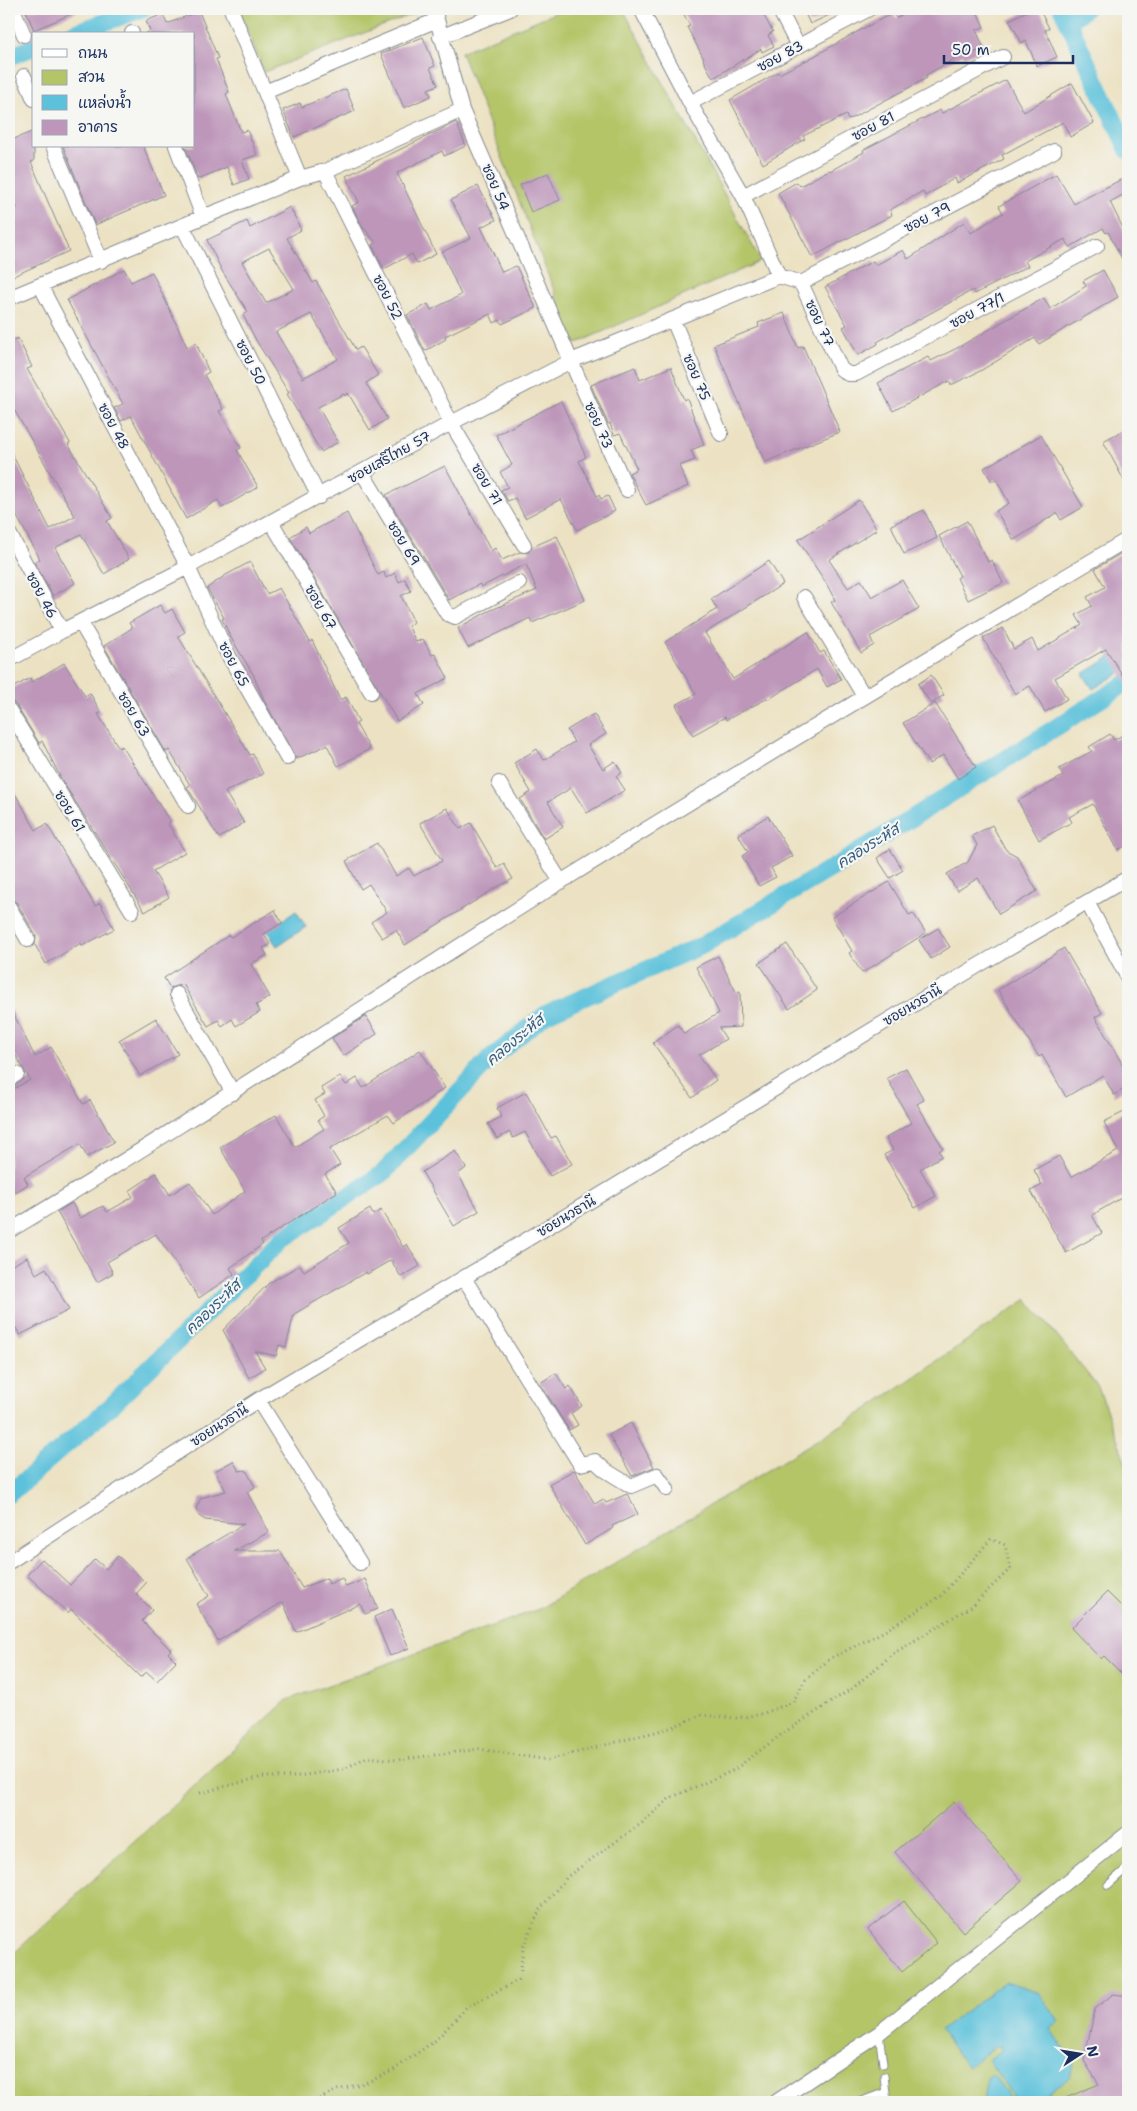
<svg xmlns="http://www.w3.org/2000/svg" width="1137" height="2111" font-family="'Shantell Sans','Playpen Sans Thai',sans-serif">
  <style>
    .green { fill: #b4c568; stroke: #687a63 }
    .water { fill: #5cc1da; stroke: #3c789c }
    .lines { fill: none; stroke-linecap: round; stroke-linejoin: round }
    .canal { stroke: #5cc1da; stroke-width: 18 }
    .building { fill: #bd96ba; fill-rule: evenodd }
    .lane-casing { stroke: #848890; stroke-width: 9 }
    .street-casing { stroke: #848890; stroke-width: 16 }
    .path { stroke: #848890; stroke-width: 3; stroke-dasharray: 1 4; stroke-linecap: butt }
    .lane { stroke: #fff; stroke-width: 7 }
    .street { stroke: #fff; stroke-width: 14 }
    .labels { text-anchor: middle; stroke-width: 4.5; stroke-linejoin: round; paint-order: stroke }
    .street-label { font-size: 14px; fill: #1b2f5e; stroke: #f6f6f2 }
    .water-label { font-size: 15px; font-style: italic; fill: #2e5b83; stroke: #f6f6f2 }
  </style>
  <rect width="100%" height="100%" fill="#f6f6f2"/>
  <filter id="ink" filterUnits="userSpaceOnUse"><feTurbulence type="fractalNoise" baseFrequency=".02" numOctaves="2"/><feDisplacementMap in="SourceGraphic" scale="10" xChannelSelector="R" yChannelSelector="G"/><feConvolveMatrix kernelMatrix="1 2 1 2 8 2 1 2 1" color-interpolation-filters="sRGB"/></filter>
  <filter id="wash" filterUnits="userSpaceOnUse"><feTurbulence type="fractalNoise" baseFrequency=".0096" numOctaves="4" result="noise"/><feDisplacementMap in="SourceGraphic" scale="20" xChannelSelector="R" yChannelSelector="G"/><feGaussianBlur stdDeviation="1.12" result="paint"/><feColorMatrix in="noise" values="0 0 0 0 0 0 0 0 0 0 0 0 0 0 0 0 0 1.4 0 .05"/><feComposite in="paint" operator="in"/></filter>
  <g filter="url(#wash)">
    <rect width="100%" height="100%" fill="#ece2c3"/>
    <path class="green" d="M239 9H422L423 10 264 72Z
      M564 9H623L761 261 575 344 461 52Z
      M1027 1299 1098 1387 1128 1469V2102H9V1958L287 1700 539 1609 863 1412Z"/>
    <path class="water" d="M1117 653 1126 669 1093 689 1083 674Z
      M296 911 306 927 277 946 267 931Z
      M1005 1982 1039 1993 1060 2022 1050 2029 1074 2062 1070 2077 1035 2102 1023 2097 1016 2100 988 2060 1001 2051V2046H996L967 2067 940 2030Z
      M992 2074 994 2076 1013 2102H983L987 2078Z"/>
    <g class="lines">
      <path class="canal" d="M1062 9 1128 150
        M1069 21 1085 9
        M71 34 142 9
        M9 57 34 47
        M9 1494 111 1406 282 1239 382 1174 490 1059 546 1014 703 945 844 861 1128 682"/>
    </g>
    <g id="blocks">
      <path class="building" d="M25 9H83L34 30Z
        M194 9H198L218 58 216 59 229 92 226 94 241 132 247 130 257 155 242 160 249 179 234 185 227 167 198 179 185 146H194V34H145L150 31 146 21 163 14 167 24 194 13Z
        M681 9H760L773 32 768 35 774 46 762 52 761 49 713 78 703 60 704 59 687 27 690 26Z
        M803 9H842L810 24Z
        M913 9H976L984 27 976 30 984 48 964 57 963 54 926 75 927 78 848 120 846 115 803 136 805 139 763 164 730 100 778 72 779 74 809 59 864 28 893 13 896 18Z
        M1031 9H1039L1049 28 1045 30 1057 57 1037 66 1026 41 1022 43 1009 20Z
        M423 37 435 66 430 68 438 85 428 89 431 96 404 108 381 54Z
        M1006 80 1024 112 1072 83 1094 123 1070 137 1063 122 1002 155 1004 159 957 183 955 178 925 196 923 191 890 210 892 215 812 257 778 193 797 182 800 186 829 170 830 171 864 152 863 150 940 110 942 113Z
        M346 89 355 111 294 137 283 110 300 103 302 107Z
        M456 122 466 146 444 156 442 151 397 173 436 254 417 264 412 254 384 269 372 245 376 243 363 227 352 206 359 202 346 176Z
        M34 131V161L31 162 69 251 9 278V212L17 208 9 190V141Z
        M63 146H143L164 195 95 225Z
        M548 173 560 200 531 212 520 185Z
        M1056 174 1074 204 1124 178 1128 192 1110 202 1128 238V270L1108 232 1106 233 1103 228 1070 247 1065 239 1025 261 1028 266 975 294 973 290 877 342 878 344 858 355 843 327 847 325 825 287 873 261 876 265 903 250 908 259 964 222 971 233 1003 213 999 206Z
        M478 186 496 220 481 227 502 272 516 266 536 308 502 324 500 320 494 323 490 314 445 336 446 339 425 351 407 315 428 304 431 310 461 295 442 252 471 238 451 200Z
        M290 207 301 230 287 238 313 283 316 281 356 350 361 347 378 375 366 383 387 419 370 430 348 393 345 396 344 394 318 407 338 442 321 452 287 394 289 393 257 342 243 315 248 312 222 271 207 240 247 221 250 228ZM269 248 294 289 266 303 242 262ZM311 314 338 359 303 378 276 332Z
        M124 269 131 282 152 272 187 347 196 343 209 372 204 375 223 409 219 411 241 448 237 450 258 487 222 508 218 500 186 519 131 416 121 421 114 408 123 404 67 300Z
        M1103 270 1118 297 1039 344 1035 338 980 371 951 385 949 381 893 411 878 383 928 357 931 361 957 348 1044 298 1050 309 1086 286 1083 281Z
        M784 313 798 348 803 346 840 432 765 462 714 345 759 327 758 323Z
        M18 338 32 367 27 369 70 443 68 444 112 518 107 521 129 559 104 574 81 534 55 548 75 583 53 596 34 562 40 559 14 511 9 514V448L50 529 75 516 9 401V343Z
        M635 367 640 380 671 367 684 400 687 398 704 445 691 450 695 460 679 466 688 486 646 505 629 473 637 469 620 433 614 435 610 423 608 424 591 385Z
        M561 401 586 457 579 461 597 496 599 495 601 499 608 496 615 511 577 530 561 499 525 518 515 498 508 501 501 490 508 487 500 472 512 465 496 435Z
        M1128 428V488L1103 441Z
        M1041 435 1083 507 1061 520 1057 513 1014 540 996 511 1009 503 996 479 992 482 984 468Z
        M445 466 491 551 495 548 502 560 520 552 528 553 532 547 557 536 585 600 532 623 530 618 468 648 458 628 487 612 537 590 526 564 481 587 480 584 449 600 386 495Z
        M859 500 877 529 829 560 848 588 861 580 872 597 902 580 919 609 870 637 874 645 861 653 831 602 835 600 826 583 798 540Z
        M924 510 937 538 904 554 891 525Z
        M347 513 378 575 384 572 386 578 395 573 399 582 405 579 411 591 401 596 414 622 408 625 416 642 423 639 432 655 435 654 448 678 418 694 424 705 397 721 290 537 306 527 309 533Z
        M967 521 988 562 992 560 1003 583 968 600 957 578 960 576 939 536Z
        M1128 549V684L1106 649 1055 678 1067 699 1045 712 1030 686 1015 694 983 638 1003 628 1014 649 1032 639 1038 651 1082 625 1076 615 1092 606 1087 597 1105 587 1095 569Z
        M769 561 783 584 705 633 733 679 808 632 820 653 824 651 841 679 827 687 817 669 769 699 768 698 726 720 725 717 693 735 676 705 696 694 665 642 717 609 711 599Z
        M250 562 267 594 279 588 310 642 312 640 340 700 346 697 359 722 356 724 370 749 338 766 327 745 296 759 265 702 253 674 231 638 222 619 224 618 207 588 226 575Z
        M160 605 165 613 172 609 185 632 178 636 250 755 253 754 263 774 225 792 244 823 219 838 187 787 190 785 169 750 166 752 104 646 132 628 129 623Z
        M64 663 85 696 90 693 101 713 98 714 119 748 122 746 138 771 170 822 168 824 185 852 153 871 169 897 145 912 63 782 42 741 39 743 16 705 9 698V690L30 678 32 682Z
        M931 675 944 695 931 704 918 684Z
        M935 703 976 767 958 779 943 755 929 764 903 723Z
        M594 714 606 734 588 745 603 769 615 761 622 773 616 776 625 790 587 813 571 788 548 802 563 827 544 839 520 799 531 792 514 763 537 749 544 760 574 742 567 730Z
        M1128 732V844L1118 850 1093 804 1069 817 1072 822 1039 840 1018 801 1063 776 1059 769 1092 751 1089 747 1110 734 1114 740Z
        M9 783 36 830 47 824 95 906 100 903 114 929 82 946 81 943 46 964 35 945 36 936 17 903 9 898Z
        M447 808 460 829 471 823 497 868 504 864 513 879 497 887 405 945 396 930 382 938 371 922 387 912 369 884 361 889 346 861 377 843 396 876 409 868 414 876 442 861 420 823Z
        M768 816 792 856 771 868 776 877 759 886 742 856 748 852 738 834Z
        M992 825 1006 850 1017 856 1037 891 999 914 978 878 957 891 947 874 968 862 977 845 972 836Z
        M890 849 903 870 890 878 877 858Z
        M889 882 909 915 913 913 926 933 862 973 849 953 852 951 832 917Z
        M275 910 282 923 264 934 270 945 263 948 267 955 251 964 270 997 256 1005 260 1012 236 1026 232 1019 222 1026 218 1020 208 1026 183 984 170 988 164 978 229 935 231 937Z
        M938 928 950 947 931 959 919 940Z
        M787 944 817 990 789 1009 759 963Z
        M1064 948 1102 1013 1095 1017 1128 1074V1087L1114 1095 1103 1075 1066 1097 1042 1055 1039 1057 998 990Z
        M718 956 736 992H740L741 1027 719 1028 726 1039 699 1055 716 1080 692 1098 653 1043 678 1025 684 1034 719 1013 696 967Z
        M9 1005 35 1057 51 1047 83 1104 90 1100 114 1142 87 1157 80 1144 24 1177 28 1184 9 1196V1091L30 1080 16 1056 9 1060Z
        M366 1016 377 1034 343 1056 332 1038Z
        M156 1018 178 1054 140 1076 119 1040Z
        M420 1050 445 1088 394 1123 388 1115 330 1149 340 1165 325 1174 337 1192 261 1241 263 1244 230 1268 234 1274 199 1298 156 1234 107 1262 113 1273 97 1282 57 1212 72 1203 80 1218 103 1206 107 1212 133 1197 129 1191 156 1173 170 1195 190 1182 212 1215 245 1191 220 1147 276 1115 295 1147 324 1129 318 1120 324 1116 315 1100 325 1094 321 1088 340 1076 346 1085 357 1078 363 1088Z
        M906 1068 924 1100 917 1104 943 1148 939 1151 942 1156 920 1169 936 1196 915 1208 884 1155 893 1150 886 1138 911 1123 887 1078Z
        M526 1092 551 1138 556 1136 572 1164 550 1176 525 1132 513 1138 510 1132 497 1139 488 1124 501 1117 497 1108Z
        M1128 1110V1194L1092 1215 1102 1233 1066 1253 1031 1191 1042 1185 1034 1170 1059 1156 1071 1177 1118 1151 1104 1122Z
        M455 1151 466 1168 458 1174 479 1211 454 1226 422 1172Z
        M370 1209 373 1215 381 1210 403 1247 407 1244 420 1266 401 1277 391 1260 367 1274 366 1272 294 1314 286 1347 279 1345 276 1356 255 1351 265 1368 249 1378 223 1330 269 1283 300 1265 304 1271 349 1243 339 1228Z
        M27 1257 36 1274 46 1268 69 1310 20 1335 16 1328 9 1332V1267Z
        M556 1373 566 1389 570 1386 582 1406 571 1413 578 1425 569 1430 540 1383Z
        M631 1423 654 1467 632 1476 609 1435Z
        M233 1461 239 1471 246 1470 255 1487 247 1492 269 1532 234 1551H280L302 1588 327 1578 329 1584 342 1578 346 1587 365 1579 378 1609 365 1614 360 1604 296 1632 283 1602 218 1641 196 1604 209 1596 187 1558 244 1524 205 1520 199 1516 196 1509 201 1498 226 1491 215 1471Z
        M574 1470 595 1504 603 1499 606 1503 627 1494 638 1514 612 1526 613 1528 585 1545 549 1484Z
        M118 1556 146 1583 136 1594 152 1610 142 1621 171 1650 168 1653 176 1661 157 1681 147 1672 140 1677 71 1609 68 1613 27 1575 42 1559 70 1585 95 1559 106 1569Z
        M1107 1592 1128 1613V1680L1104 1656 1101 1659 1071 1628Z
        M392 1609 409 1648 390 1656 374 1617Z
        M954 1802 1022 1881 963 1932 895 1852Z
        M904 1901 937 1943 902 1972 868 1929Z
        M1113 1994 1128 1996V2102H1056L1099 2084 1084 2061 1095 2009Z"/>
    </g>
  </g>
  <g filter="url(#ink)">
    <use href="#blocks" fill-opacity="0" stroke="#848890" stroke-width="1"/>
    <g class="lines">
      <g class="lane-casing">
        <path id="lane" d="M1108 1885 1128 1867
          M879 2033 883 2064
          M884 2076 887 2102
          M859 2102 886 2092"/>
      </g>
      <g class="street-casing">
        <path id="street" d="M13 9 24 35
          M231 9 300 178
          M434 9 462 110 627 490
          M641 9 690 103 743 196 779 276
          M779 9 798 46
          M132 33V34
          M440 37 510 9
          M24 76 34 99
          M265 92 437 20
          M690 103 869 9
          M53 146 101 261
          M176 146 203 217
          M325 171 451 423 524 545
          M743 196 1003 57
          M183 227 319 497
          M779 276 801 283 841 369 848 374H856L1097 246
          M801 283 1054 151
          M40 285 188 567 226 651 287 758
          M9 298 203 217 300 178 325 171 462 110
          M673 320 721 434
          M362 472 447 614 455 617 519 583
          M272 523 371 692
          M9 533 62 631
          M804 597 864 696
          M80 622 188 806
          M9 660 62 631 188 567 451 423 571 361 779 276
          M9 710 132 911
          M499 783 561 882
          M1087 902 1128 978
          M9 907 28 940
          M177 994 233 1093
          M9 1079 17 1074
          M9 1231C196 1119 377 997 562 881 749 765 939 652 1128 539
          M464 1278 580 1464 595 1461 605 1470 631 1486 657 1475 667 1489
          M258 1400 360 1563
          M9 1562 258 1400 485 1265 979 965 1128 878
          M776 2102 879 2033 1128 1833"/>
      </g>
      <path class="path" d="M200 1793 262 1777H293L344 1769 367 1757 397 1760 479 1749 548 1760 670 1728 701 1715 737 1718 762 1714 793 1702 805 1680 831 1658 883 1632 941 1596 991 1539 1005 1545 1010 1569 972 1606 894 1653 854 1687 782 1734 734 1770 670 1798 642 1823 568 1876 540 1909 523 1947 520 1979 466 2008 436 2040 392 2071 368 2082 337 2090 314 2102"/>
      <use href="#lane" class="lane"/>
      <use href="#street" class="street"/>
    </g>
  </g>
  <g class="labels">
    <g class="street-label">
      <text transform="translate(780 56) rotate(-28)" y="5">ซอย 83</text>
      <text transform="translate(873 126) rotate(-28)" y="5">ซอย 81</text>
      <text transform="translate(496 187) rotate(67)" y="5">ซอย 54</text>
      <text transform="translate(927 217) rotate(-27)" y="5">ซอย 79</text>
      <text transform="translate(388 297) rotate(63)" y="5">ซอย 52</text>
      <text transform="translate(977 310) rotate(-28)" y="5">ซอย 77/1</text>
      <text transform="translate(820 323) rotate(65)" y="5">ซอย 77</text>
      <text transform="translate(251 362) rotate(63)" y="5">ซอย 50</text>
      <text transform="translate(697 377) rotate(67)" y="5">ซอย 75</text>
      <text transform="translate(599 425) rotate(66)" y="5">ซอย 73</text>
      <text transform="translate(114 426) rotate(62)" y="5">ซอย 48</text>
      <text transform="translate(389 457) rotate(-29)" y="5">ซอยเสรีไทย 57</text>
      <text transform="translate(487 484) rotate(59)" y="5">ซอย 71</text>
      <text transform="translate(404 543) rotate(59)" y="5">ซอย 69</text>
      <text transform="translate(42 595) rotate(62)" y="5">ซอย 46</text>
      <text transform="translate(321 607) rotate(60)" y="5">ซอย 67</text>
      <text transform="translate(234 664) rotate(62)" y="5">ซอย 65</text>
      <text transform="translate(134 714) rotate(60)" y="5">ซอย 63</text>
      <text transform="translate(70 811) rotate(59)" y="5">ซอย 61</text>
      <text transform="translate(912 1005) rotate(-31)" y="5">ซอยนวธานี</text>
      <text transform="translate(566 1216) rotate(-31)" y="5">ซอยนวธานี</text>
      <text transform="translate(219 1425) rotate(-33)" y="5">ซอยนวธานี</text>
    </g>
    <g class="water-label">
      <text transform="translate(868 846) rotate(-32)" y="5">คลองระหัส</text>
      <text transform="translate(515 1040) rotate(-40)" y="5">คลองระหัส</text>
      <text transform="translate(213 1307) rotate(-44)" y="5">คลองระหัส</text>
    </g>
  </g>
  <rect width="1137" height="2111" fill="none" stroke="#f6f6f2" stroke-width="30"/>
  <rect x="32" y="32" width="162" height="115" fill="#f6f6f2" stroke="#9ea6b7"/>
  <rect x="42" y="49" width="25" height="8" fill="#ffffff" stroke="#9ea6b7"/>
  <text x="78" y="58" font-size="15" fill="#1b2f5e">ถนน</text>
  <rect x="42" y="70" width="25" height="15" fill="#b4c568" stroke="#9ea6b7"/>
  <text x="78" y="82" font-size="15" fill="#1b2f5e">สวน</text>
  <rect x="42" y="95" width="25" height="15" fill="#5cc1da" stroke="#9ea6b7"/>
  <text x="78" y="108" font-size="15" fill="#1b2f5e">แหล่งน้ำ</text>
  <rect x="42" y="120" width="25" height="15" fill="#bd96ba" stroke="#9ea6b7"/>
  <text x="78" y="132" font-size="15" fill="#1b2f5e">อาคาร</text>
  <g transform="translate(1080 2054) rotate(78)" stroke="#f6f6f2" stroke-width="4" paint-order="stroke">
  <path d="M0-4L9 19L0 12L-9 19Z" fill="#1b2f5e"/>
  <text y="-8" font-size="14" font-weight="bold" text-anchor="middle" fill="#1b2f5e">N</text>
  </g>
  <path d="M944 55v8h129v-8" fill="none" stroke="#1b2f5e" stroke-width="2.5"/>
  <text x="952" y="55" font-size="15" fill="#1b2f5e" stroke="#f6f6f2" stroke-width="4" paint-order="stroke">50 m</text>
</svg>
